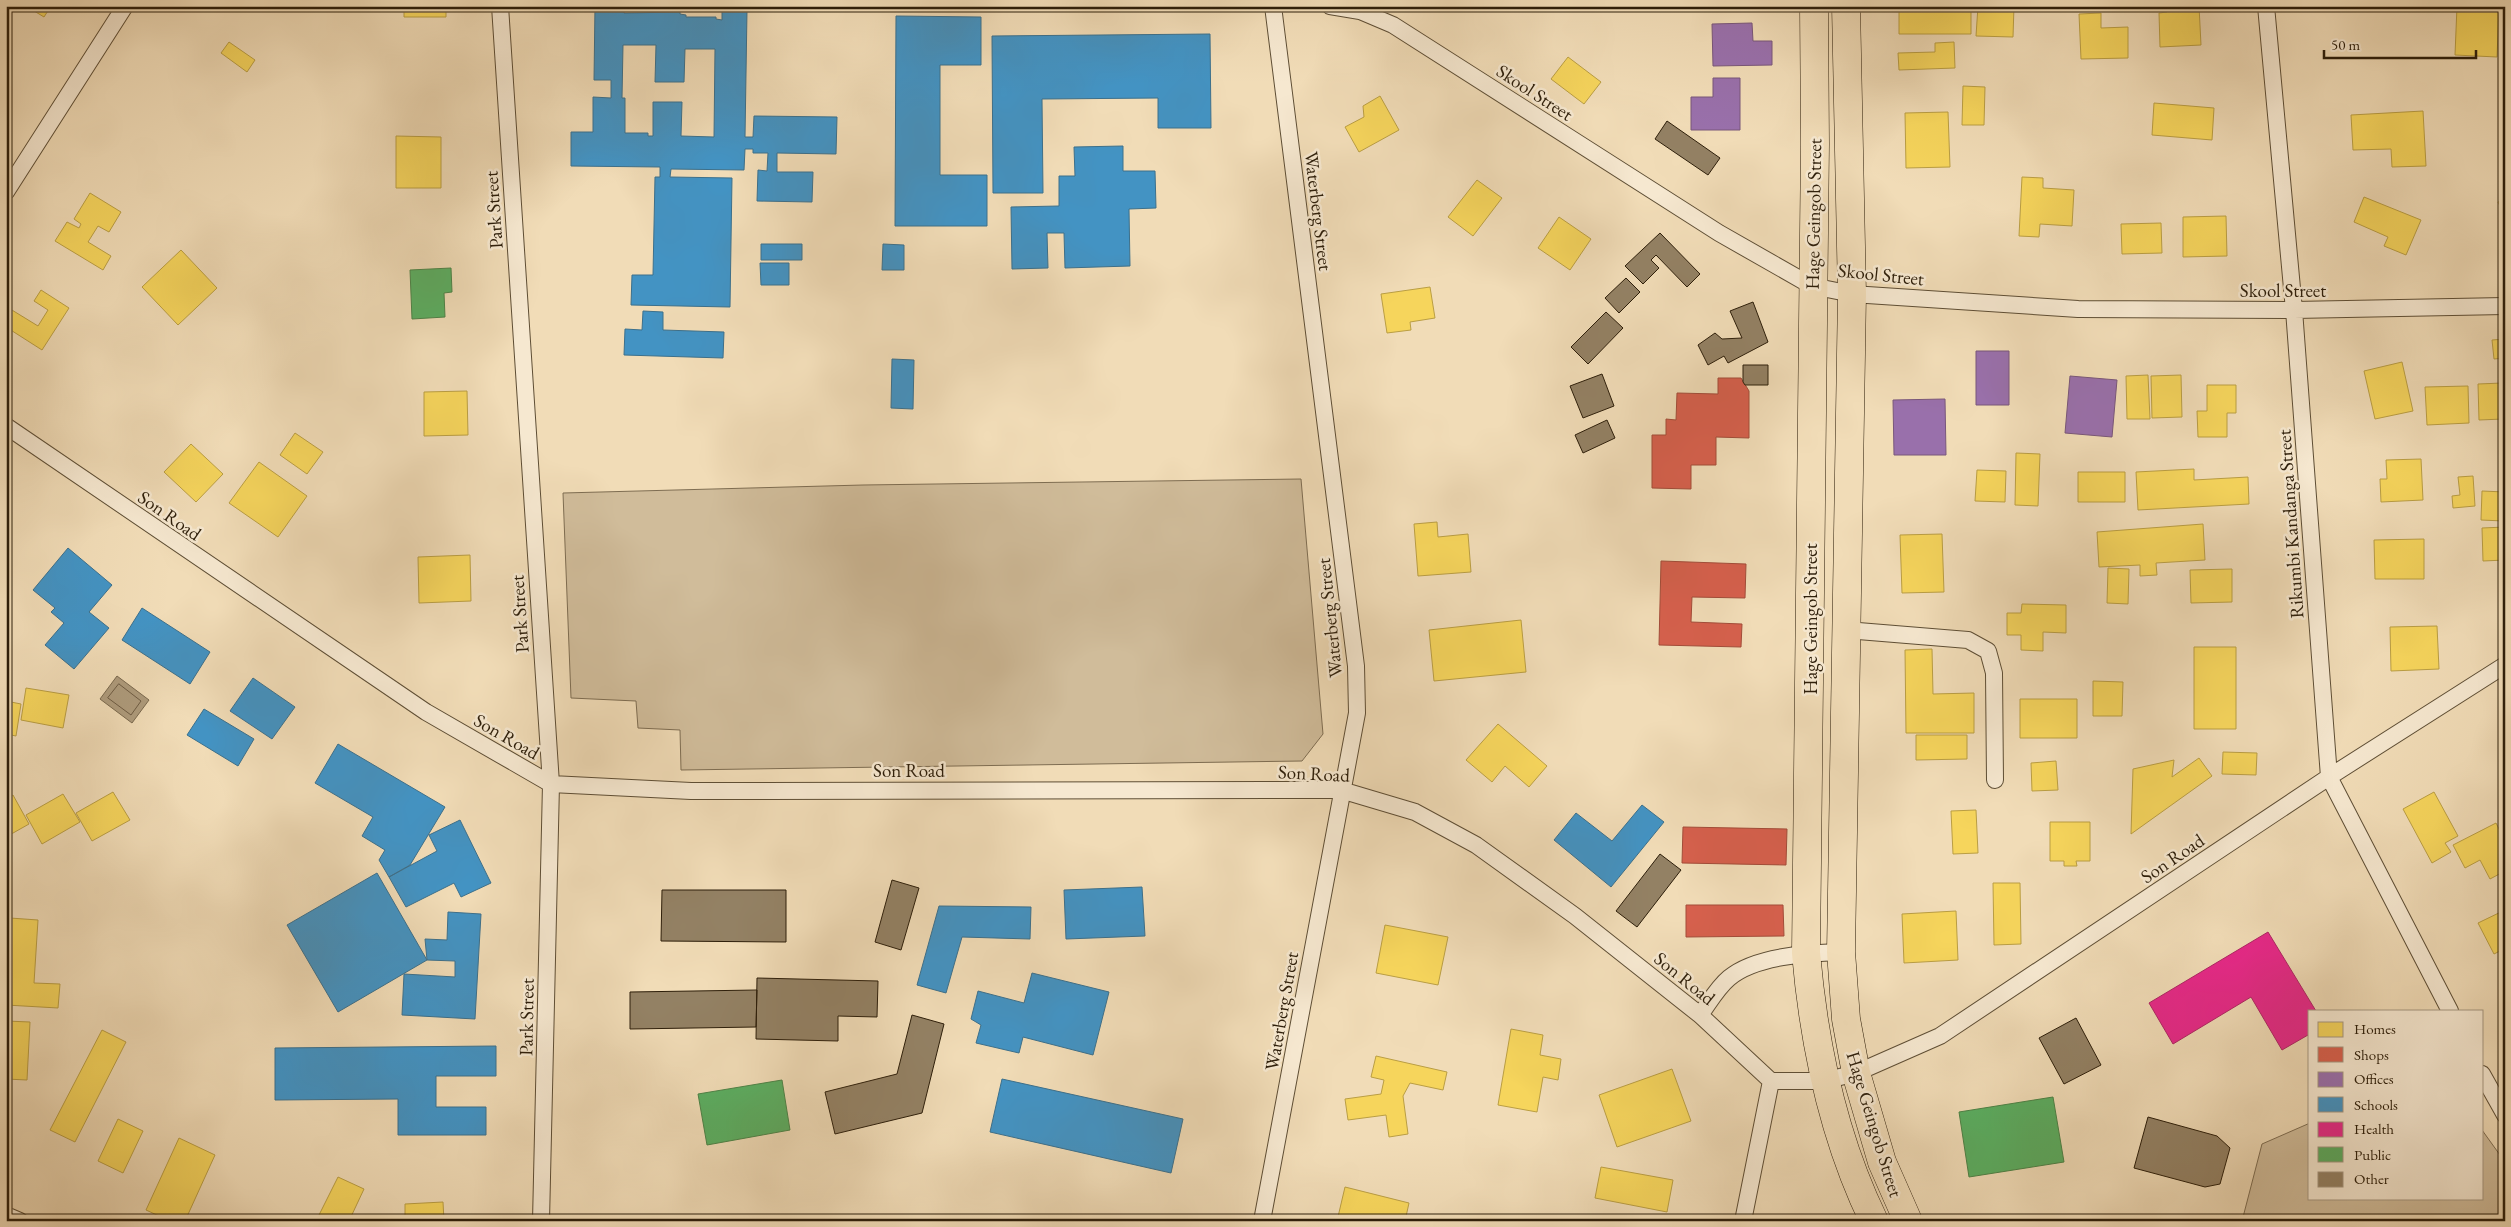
<svg xmlns="http://www.w3.org/2000/svg" width="2511" height="1227" font-family="'EB Garamond',serif">
  <style>
    .green { fill: #d0bc9a; stroke: #7e6d52 }
    .water { fill: #ae9b7c; stroke: #7a694e }
    .homes { fill: #f6d55c; stroke: #ba9e43 }
    .shops { fill: #d6604d; stroke: #a34c39 }
    .offices { fill: #9970ab; stroke: #79577b }
    .schools { fill: #4393c3; stroke: #3c708c; fill-rule: evenodd }
    .health { fill: #e7298a; stroke: #af2664 }
    .public { fill: #5aae61; stroke: #4c8347 }
    .lines { fill: none; stroke-linecap: round; stroke-linejoin: round }
    .shore { stroke: #6e5c43; stroke-width: 1 }
    .building { fill: #938164; stroke: #2d1e0a }
    .minor-casing { stroke: #5e4e35; stroke-width: 18 }
    .trunk-casing { stroke: #2d1e0a; stroke-width: 29 }
    .minor { stroke: #f6e8d0; stroke-width: 16 }
    .trunk { stroke: #f1dcb7; stroke-width: 28 }
    .labels { text-anchor: middle; stroke-width: 5; stroke-linejoin: round; paint-order: stroke }
    .street-label { font-size: 19px; fill: #2d1e0a; stroke: #f6e8d0 }
  </style>
  <rect width="100%" height="100%" fill="#f1dcb7"/>
  <filter id="stains"><feTurbulence type="fractalNoise" baseFrequency=".004" numOctaves="4"/><feColorMatrix values="0 0 0 0 .2 0 0 0 0 .09 0 0 0 0 .02 0 0 0 .5 -.17"/></filter>
  <radialGradient id="worn" r=".72"><stop offset=".6" stop-color="#630" stop-opacity="0"/><stop offset="1" stop-color="#630" stop-opacity=".3"/></radialGradient>
  <path class="green" d="M1301 479 1323 734 1302 761 681 770 680 730 638 728 636 701 571 698 563 493 863 485Z
    M2310 1123V1198H2482V1130L2505 1162V1221H2242L2262 1144Z"/>
  <path class="water" d="M117 676 149 700 132 723 100 699Z"/>
  <path class="homes" d="M26 6H51L44 17Z
    M404 6H446V17H404Z
    M1899 6H1945V11H1971V34H1899Z
    M1978 6H2014L2013 37 1976 36Z
    M2167 6H2199L2201 45 2160 47 2159 13 2167 12Z
    M2457 6 2499 8 2497 57 2455 55Z
    M2101 13V28L2128 27V58L2081 59 2079 14Z
    M229 42 255 60 247 72 221 53Z
    M1954 42 1955 68 1899 70 1898 53 1935 52V43Z
    M1568 57 1601 82 1584 104 1551 79Z
    M1963 86 1985 87 1984 125H1962Z
    M1380 96 1399 130 1359 152 1345 127 1364 117 1363 106Z
    M2154 103 2214 108 2212 140 2152 135Z
    M2423 111 2426 166 2392 167 2391 149 2353 150 2351 115Z
    M1948 112 1950 167 1906 168 1905 113Z
    M396 136 441 137V188H396Z
    M2022 177 2043 178V188L2074 190 2072 226 2040 224 2039 237 2019 236Z
    M1477 180 1502 198 1473 236 1448 217Z
    M90 193 121 212 109 232 98 226 88 242 111 256 103 270 55 241 67 222 79 228 81 224 74 219Z
    M2364 197 2421 220 2406 255 2384 246 2388 237 2354 222Z
    M2505 199V217L2498 202Z
    M2226 216 2227 256 2183 257V217Z
    M1559 217 1591 239 1570 270 1538 248Z
    M2161 223 2162 253 2122 254 2121 224Z
    M181 250 217 288 178 325 142 287Z
    M1430 287 1435 318 1410 322 1411 330 1387 333 1381 294Z
    M41 290 69 308 42 350 6 327 7 307 38 326 48 310 34 301Z
    M2505 339V358L2494 359 2492 340Z
    M2402 362 2413 411 2375 419 2364 371Z
    M2148 375 2150 419H2127L2126 376Z
    M2181 375 2182 417 2152 418 2151 376Z
    M2502 383 2503 419 2479 420 2478 384Z
    M2207 385H2236V413H2227V437H2198L2197 411H2207Z
    M2468 386 2469 423 2427 425 2425 387Z
    M467 391 468 435 424 436V392Z
    M295 433 323 452 307 474 280 455Z
    M191 444 223 474 196 502 164 472Z
    M2016 453 2040 454 2038 506 2015 505Z
    M2421 459 2423 500 2381 502 2380 479H2387L2386 460Z
    M259 462 307 496 278 537 229 503Z
    M2194 469V480L2248 477 2249 504 2138 510 2136 472Z
    M1977 470 2006 471 2005 502 1975 501Z
    M2078 472H2125V502H2078Z
    M2473 476 2475 506 2453 508 2452 496 2460 495 2458 477Z
    M2482 491 2505 492 2504 521 2481 520Z
    M1437 522 1438 537 1468 534 1471 572 1418 576 1414 524Z
    M2203 524 2205 560 2156 563 2157 575 2140 576V565L2099 567 2097 532Z
    M2505 527V560L2483 561 2482 528Z
    M1942 534 1944 592 1902 593 1900 535Z
    M2424 539V579H2375L2374 540Z
    M470 555 471 601 419 603 418 557Z
    M2108 568 2129 569 2128 604 2107 603Z
    M2232 569V602L2191 603 2190 570Z
    M2022 604 2066 605V633L2043 632V651L2021 650V635H2007V613H2021Z
    M1521 620 1526 672 1434 681 1429 630Z
    M2437 626 2439 669 2391 671 2390 627Z
    M2194 647H2236V729H2194Z
    M1932 649 1933 694 1974 693V733H1906L1905 650Z
    M2093 681 2123 682 2122 716H2093Z
    M26 688 69 695 63 728 21 720Z
    M2020 699H2077V738H2020Z
    M6 701 21 704 16 736 6 734Z
    M1498 724 1547 766 1529 787 1505 766 1492 782 1466 760Z
    M1916 735H1967V759L1916 760Z
    M2223 752 2257 753 2256 775 2222 774Z
    M2199 758 2212 776 2131 834 2133 769 2174 760 2172 777Z
    M2056 761 2058 790 2032 791 2031 763Z
    M113 792 130 820 92 841 76 813Z
    M2434 792 2458 836 2445 843 2451 852 2432 863 2403 809Z
    M63 794 80 822 42 844 26 815Z
    M13 795 29 824 6 837V799Z
    M1976 810 1978 853 1953 854 1951 811Z
    M2050 822H2090V861H2076L2077 866H2064V861H2050Z
    M2496 823 2505 841V871L2490 879 2480 860 2465 868 2453 845Z
    M1993 883H2020L2021 944 1994 945Z
    M2505 910V951L2504 949 2494 954 2478 923Z
    M1956 911 1958 960 1904 963 1902 914Z
    M10 918 38 920 34 983 60 984 58 1008 6 1005V946L9 947Z
    M1385 925 1448 937 1438 985 1376 973Z
    M6 1021 30 1022 27 1080 6 1079Z
    M1511 1029 1543 1035 1540 1055 1561 1059 1558 1080 1543 1077 1537 1112 1498 1105Z
    M102 1030 126 1042 75 1142 50 1130Z
    M1376 1056 1447 1072 1443 1090 1410 1083 1403 1096 1408 1134 1389 1137 1386 1115 1348 1120 1345 1099 1381 1094 1384 1080 1371 1077Z
    M1672 1069 1691 1121 1617 1147 1599 1095Z
    M118 1119 143 1131 123 1173 98 1161Z
    M179 1138 215 1155 185 1221H170L146 1210Z
    M1601 1167 1673 1180 1667 1212 1595 1198Z
    M338 1177 364 1189 349 1221H331L319 1215Z
    M1345 1187 1409 1203 1405 1221H1337Z
    M443 1202 444 1221H405V1204Z"/>
  <path class="shops" d="M1718 378H1741L1749 391V438L1716 437V465H1691V489L1652 488V435H1666V419L1676 420 1677 393 1718 394Z
    M1661 561 1746 564 1745 598 1692 597 1691 622 1742 624 1741 647 1659 645Z
    M1683 827 1787 829 1786 865 1682 863Z
    M1686 905H1783L1784 936 1686 937Z"/>
  <path class="offices" d="M1752 23 1753 41H1772V65L1713 66 1712 24Z
    M1713 78H1740V130H1691V97H1713Z
    M1976 351H2009V405H1976Z
    M2070 376 2117 380 2112 437 2065 433Z
    M1945 399 1946 455H1894L1893 400Z"/>
  <path class="schools" d="M595 6 624 7V13L680 12V14L686 15V17H716V19L722 20V9L747 10 745 137H753L754 116 837 117 836 154 777 153V172H813L812 202 757 201 758 170 767 171 768 153H753V149H745L744 170 671 169 670 177 732 178 730 307 631 305 632 275H653L655 177H660V167L571 166V132H593V97L611 98V80H594ZM623 45H656L655 82H684L685 49H715L714 137 681 136 682 102H653V136H648V133H625V98H622Z
    M896 16 981 17V65H940V175H987V226H895Z
    M1210 34 1211 128H1158V98L1042 99 1043 193H993L992 36Z
    M1123 146V171H1155L1156 208 1129 209 1130 266 1065 268 1064 233H1047L1048 268 1012 269 1011 207 1059 206V176H1075L1074 147Z
    M761 244H802V260H761Z
    M883 244 904 245V270H882Z
    M760 263H789V285H761Z
    M643 311 663 312V330L724 332 723 358 624 355 625 329 642 330Z
    M892 359 914 360 913 409 891 408Z
    M68 548 112 585 89 612 109 628 74 669 45 645 64 623 51 612 55 608 33 590Z
    M142 608 210 652 190 684 122 640Z
    M253 678 295 707 272 739 230 711Z
    M204 709 254 739 238 766 187 735Z
    M338 744 445 807 410 865 389 877 379 860 385 850 362 836 373 817 315 783Z
    M1642 805 1664 822 1611 887 1554 840 1576 813 1612 841Z
    M460 820 491 883 461 897 454 883 406 907 389 877 437 851 429 835Z
    M377 873 427 960 338 1012 287 925Z
    M1142 887 1145 936 1066 939 1064 890Z
    M939 906 1031 907 1030 939 962 937 946 993 917 985Z
    M448 912 481 914 475 1019 402 1015 404 974 455 977V961L427 960 425 939 447 940Z
    M1032 973 1109 992 1093 1055 1023 1037 1019 1053 976 1043 981 1025 971 1019 978 991 1024 1003Z
    M496 1046V1076H436V1107H486V1135H398V1099L275 1100V1048Z
    M1002 1079 1183 1119 1171 1173 990 1132Z"/>
  <path class="health" d="M2268 932 2316 1011H2310V1038L2308 1035 2282 1050 2251 997 2173 1044 2149 1003Z"/>
  <path class="public" d="M451 268 452 292 444 293 445 317 412 319 410 270Z
    M782 1080 790 1130 707 1145 698 1094Z
    M2053 1097 2064 1162 1969 1177 1959 1112Z"/>
  <g class="lines">
    <path class="shore" d="M119 684 141 701 131 715 108 698Z"/>
  </g>
  <path class="building" d="M1667 121 1720 158 1708 175 1655 139Z
    M1660 233 1700 274 1687 287 1656 255 1651 260 1659 268 1643 284 1625 266Z
    M1626 278 1640 292 1619 313 1605 298Z
    M1753 302 1768 342 1728 363 1724 356 1708 365 1698 345 1715 333 1722 339 1742 338 1730 311Z
    M1606 312 1623 328 1588 364 1571 347Z
    M1743 365H1768V385H1745L1743 382Z
    M1602 374 1614 406 1583 418 1570 386Z
    M1607 420 1615 438 1583 453 1575 435Z
    M1660 854 1681 870 1637 927 1616 911Z
    M892 880 919 888 901 950 875 942Z
    M662 890H786V942L661 941Z
    M757 978 878 981 877 1017 838 1016V1041L756 1039Z
    M757 990 756 1027 630 1029V992Z
    M912 1015 944 1024 922 1113 835 1134 825 1092 897 1074Z
    M2076 1018 2101 1065 2064 1084 2039 1038Z
    M2148 1117 2217 1136 2230 1148 2220 1184 2205 1187 2134 1168Z"/>
  <g class="lines">
    <g class="minor-casing">
      <path id="minor" d="M500 6 551 784 541 1221
        M1330 6 1360 11 1393 25 1719 233 1812 286 1852 294 2078 309 2294 310 2505 306
        M2266 6 2294 310 2329 777 2450 1011
        M6 192 125 6
        M6 426 426 712 551 784 691 791 1341 790 1415 812 1476 845 1575 916 1700 1015 1771 1081H1824L1856 1073 1940 1036 2329 777 2505 665
        M1846 630 1968 640 1988 651 1994 673 1995 780
        M1700 1015C1709 1003 1717 988 1729 978 1755 956 1808 953 1841 952
        M2482 1074 2505 1115
        M6 1215 20 1221
        M1262 1221 1357 713 1356 666 1273 6
        M1743 1221 1771 1081"/>
    </g>
    <g class="trunk-casing">
      <path id="trunk" d="M1814 6 1815 144 1806 953C1814 1046 1833 1137 1874 1221
        M1846 6 1852 294 1841 952 1846 1019 1856 1073 1882 1162 1908 1221"/>
    </g>
    <use href="#minor" class="minor"/>
    <use href="#trunk" class="trunk"/>
  </g>
  <g class="labels">
    <g class="street-label">
      <text transform="translate(1535 92) rotate(33)" y="7">Skool Street</text>
      <text transform="translate(493 210) rotate(-94)" y="7">Park Street</text>
      <text transform="translate(1319 211) rotate(83)" y="7">Waterberg Street</text>
      <text transform="translate(1813 214) rotate(-89)" y="7">Hage Geingob Street</text>
      <text transform="translate(1881 274) rotate(6)" y="7">Skool Street</text>
      <text x="2283" y="297">Skool Street</text>
      <text transform="translate(170 515) rotate(35)" y="7">Son Road</text>
      <text transform="translate(2290 524) rotate(-94)" y="7">Rikumbi Kandanga Street</text>
      <text transform="translate(519 614) rotate(-94)" y="7">Park Street</text>
      <text transform="translate(1329 618) rotate(-96)" y="7">Waterberg Street</text>
      <text transform="translate(1810 619) rotate(-90)" y="7">Hage Geingob Street</text>
      <text transform="translate(507 736) rotate(30)" y="7">Son Road</text>
      <text x="909" y="777">Son Road</text>
      <text transform="translate(1314 773) rotate(3)" y="7">Son Road</text>
      <text transform="translate(2172 858) rotate(-34)" y="7">Son Road</text>
      <text transform="translate(1685 978) rotate(39)" y="7">Son Road</text>
      <text transform="translate(1281 1011) rotate(-80)" y="7">Waterberg Street</text>
      <text transform="translate(526 1017) rotate(-89)" y="7">Park Street</text>
      <text transform="translate(1875 1124) rotate(73)" y="7">Hage Geingob Street</text>
    </g>
  </g>
  <rect width="2511" height="1227" fill="none" stroke="#f1dcb7" stroke-width="25"/>
  <rect x="8" y="8" width="2496" height="1212" fill="none" stroke="#2d1e0a" stroke-width="2.5"/>
  <rect x="12" y="12" width="2486" height="1202" fill="none" stroke="#2d1e0a"/>
  <rect x="2308" y="1010" width="175" height="190" fill="#f6e8d0" stroke="#a69781"/>
  <rect x="2318" y="1022" width="25" height="15" fill="#f6d55c" stroke="#a69781"/>
  <text x="2354" y="1034" font-size="15" fill="#2d1e0a">Homes</text>
  <rect x="2318" y="1047" width="25" height="15" fill="#d6604d" stroke="#a69781"/>
  <text x="2354" y="1060" font-size="15" fill="#2d1e0a">Shops</text>
  <rect x="2318" y="1072" width="25" height="15" fill="#9970ab" stroke="#a69781"/>
  <text x="2354" y="1084" font-size="15" fill="#2d1e0a">Offices</text>
  <rect x="2318" y="1097" width="25" height="15" fill="#4393c3" stroke="#a69781"/>
  <text x="2354" y="1110" font-size="15" fill="#2d1e0a">Schools</text>
  <rect x="2318" y="1122" width="25" height="15" fill="#e7298a" stroke="#a69781"/>
  <text x="2354" y="1134" font-size="15" fill="#2d1e0a">Health</text>
  <rect x="2318" y="1147" width="25" height="15" fill="#5aae61" stroke="#a69781"/>
  <text x="2354" y="1160" font-size="15" fill="#2d1e0a">Public</text>
  <rect x="2318" y="1172" width="25" height="15" fill="#938164" stroke="#a69781"/>
  <text x="2354" y="1184" font-size="15" fill="#2d1e0a">Other</text>
  <path d="M2324 50v8h152v-8" fill="none" stroke="#2d1e0a" stroke-width="2.5"/>
  <text x="2331" y="50" font-size="15" fill="#2d1e0a" stroke="#f6e8d0" stroke-width="4" paint-order="stroke">50 m</text>
  <rect width="100%" height="100%" filter="url(#stains)"/>
  <rect width="100%" height="100%" fill="url(#worn)"/>
</svg>
